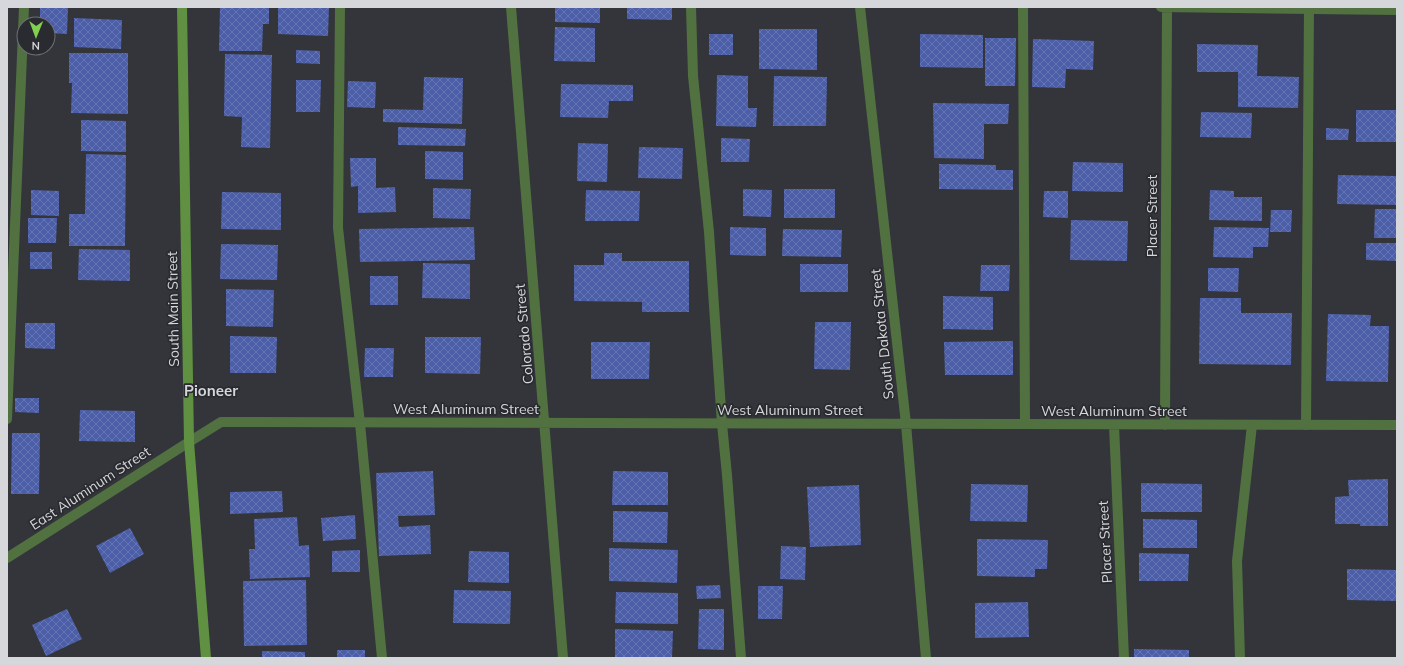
<svg xmlns="http://www.w3.org/2000/svg" width="1404" height="665" font-family="Mulish,sans-serif">
  <style>
    .building { fill: url(#building-cross-hatch) }
    .lines { fill: none; stroke-linecap: round; stroke-linejoin: round }
    .lane { stroke: #527140; stroke-width: 10 }
    .street { stroke: #527140; stroke-width: 10 }
    .secondary { stroke: #609142; stroke-width: 10 }
    .labels { text-anchor: middle; stroke-width: 3.5; stroke-linejoin: round; paint-order: stroke }
    .street-label { font-size: 14px; fill: #d6d7da; stroke: #292b30 }
    .neighbourhood-label { font-size: 15px; font-weight: bold; fill: #d6d7da; stroke: #292b30 }
  </style>
  <defs>
    <pattern id="building-cross-hatch" width="8" height="8" patternUnits="userSpaceOnUse"><rect width="8" height="8" fill="#4c5ea8"/><path d="M0 0l8 8M0 8l8-8" fill="none" stroke="#6574b3"/></pattern>
  </defs>
  <rect width="100%" height="100%" fill="#33353a"/>
  <path class="building" d="M40 7H68L67 34 48 33V24H40Z
    M220 7H269V24H263L262 51H219Z
    M278 7H329L328 36 278 34Z
    M555 7H600V23L555 22Z
    M627 7H672V20L627 19Z
    M74 18 122 20 121 49 74 47Z
    M555 27 595 28V62L554 61Z
    M759 29H817V70L759 69Z
    M709 34H733V55H709Z
    M920 34 983 35V68L920 67Z
    M985 38H1016L1015 86H985Z
    M1033 39 1094 41 1093 70 1066 69 1065 88 1032 87Z
    M1197 44 1258 45 1257 76 1299 77 1298 108 1238 107V72H1197Z
    M296 50 320 51V64L296 63Z
    M69 53H128V114L71 113 72 83H69Z
    M225 54 272 55 270 148 241 147 242 117 224 116Z
    M717 75 748 76V108H757L756 127 716 126Z
    M774 76 827 77 826 126H773Z
    M424 77 463 78 462 124 383 122V109L423 110Z
    M296 80H321L320 112H296Z
    M348 81 376 82 375 108 347 107Z
    M561 84 633 85V101H609L608 118 560 117Z
    M933 103 1009 104 1008 124H984V159L934 158Z
    M1356 110H1397V142H1356Z
    M1201 112 1252 113 1251 138 1200 137Z
    M81 120 126 121V152L81 151Z
    M398 127 466 129 465 146 398 145Z
    M1326 128 1349 129 1348 140H1326Z
    M721 138 750 139 749 162H721Z
    M578 143 608 144 607 182 577 181Z
    M639 147 683 148 682 179 638 178Z
    M425 151 463 152V180L425 179Z
    M86 154 126 155 125 246H69V214H85Z
    M350 158H376V188L395 187 396 212 358 213V186L351 187Z
    M1073 162 1123 163V192L1072 191Z
    M939 164 996 165V170H1013V190L939 189Z
    M1338 175 1397 176V205L1337 204Z
    M433 188 471 189 470 219 433 218Z
    M743 189 772 190 771 217 743 216Z
    M784 189H835V218H784Z
    M31 190 59 191V216L31 215Z
    M586 190 640 191 639 221H585Z
    M1210 190 1234 191V197H1262V221L1209 220Z
    M1044 191H1068V218L1043 217Z
    M222 192 281 193V230L221 229Z
    M1375 209H1397V238H1374Z
    M1271 210H1292L1291 232H1270Z
    M28 218H57L56 243H28Z
    M1071 220 1128 221 1127 261 1070 260Z
    M474 227 475 260 360 262 359 229Z
    M730 227 766 228V256L730 255Z
    M1214 227 1269 228 1268 247H1253V258L1213 257Z
    M783 229 842 230 841 257 782 256Z
    M1366 243H1397V261L1366 260Z
    M221 244 278 245 277 280 220 279Z
    M79 249 130 250V281L78 280Z
    M30 252H52V269H30Z
    M604 253H622V261H689V312H642V302L574 301V265H604Z
    M423 263 470 264V299L422 298Z
    M800 264H848V292H800Z
    M981 265H1010L1009 291H980Z
    M1208 268H1239L1238 292 1208 291Z
    M370 276H398V305H370Z
    M226 289 274 290 273 327 226 326Z
    M943 296 993 297V330L943 329Z
    M1200 298H1241V313H1292L1291 365 1199 364Z
    M1328 314 1371 315 1370 326H1389L1388 382 1326 381Z
    M815 322H851L850 370 814 369Z
    M25 323H55V349L25 348Z
    M230 336 277 337 276 373H230Z
    M425 337H481L480 374 425 373Z
    M1013 341V375H945L944 342Z
    M591 342H650L649 379H591Z
    M365 348H394L393 377H364Z
    M15 398H39V413L15 412Z
    M80 410 135 411V442L79 441Z
    M12 433H40L39 494H11Z
    M433 471 435 515 398 516 399 527 430 525 431 554 379 556 376 473Z
    M613 471 668 472V505H612Z
    M1388 479V526H1360V524H1335V497L1349 496 1348 480Z
    M1141 483 1202 484V512H1141Z
    M971 484 1028 485 1027 522 970 521Z
    M859 485 861 545 810 547 807 487Z
    M282 491 283 512 230 514V492Z
    M613 511 668 512 667 543 613 542Z
    M355 515 356 539 323 541 321 518Z
    M297 517 299 546 309 545 310 577 250 579 249 549H255L254 519Z
    M1143 519 1197 520V548H1143Z
    M130 528 144 554 110 573 96 546Z
    M977 539 1048 540 1047 569H1035V577L977 576Z
    M781 546 806 547 805 580 780 579Z
    M609 548 678 550 677 583 609 581Z
    M360 550V572H332V551Z
    M469 551 509 552V583L468 582Z
    M1139 553 1189 554 1188 581H1139Z
    M1347 569 1397 570V601L1347 600Z
    M306 580 307 645 244 646 243 581Z
    M720 585 721 598 697 599 696 586Z
    M758 586H783L782 619H758Z
    M454 590 511 591 510 624 453 623Z
    M616 592 678 593V624L615 623Z
    M1028 602 1029 637 975 638V603Z
    M67 609 82 639 46 656 32 625Z
    M699 609H724V650L698 649Z
    M615 629 673 631 672 658H615Z
    M1134 649 1189 650V658H1134Z
    M337 650H365V658H337Z
    M262 651 305 652V658H262Z"/>
  <g class="lines">
    <path class="lane" d="M340 7 338 228 360 423 382 658
      M691 7 693 76 709 232 722 424 727 475 741 658
      M1023 7 1025 424
      M7 419 24 7
      M1306 425 1309 7
      M1240 658 1237 561 1252 425"/>
    <path class="street" d="M511 7 563 658
      M860 7 906 424 926 658
      M1161 7 1397 10
      M1114 425 1124 658
      M1165 425 1167 7
      M7 558 189 442 221 422 1397 425"/>
    <path class="secondary" d="M182 7 189 442 206 658"/>
  </g>
  <g class="labels">
    <g class="street-label">
      <text transform="translate(1152 216) rotate(-90)" y="5">Placer Street</text>
      <text transform="translate(173 309) rotate(-91)" y="5">South Main Street</text>
      <text transform="translate(524 334) rotate(-95)" y="5">Colorado Street</text>
      <text transform="translate(882 334) rotate(-96)" y="5">South Dakota Street</text>
      <text x="466" y="414">West Aluminum Street</text>
      <text x="790" y="415">West Aluminum Street</text>
      <text x="1114" y="416">West Aluminum Street</text>
      <text transform="translate(90 488) rotate(-33)" y="5">East Aluminum Street</text>
      <text transform="translate(1105 542) rotate(-93)" y="5">Placer Street</text>
    </g>
    <g class="neighbourhood-label">
      <text x="211" y="396">Pioneer</text>
    </g>
  </g>
  <rect width="1404" height="665" fill="none" stroke="#d6d7da" stroke-width="16"/>
  <g transform="translate(36 36) rotate(181)"><circle r="19" fill="#292b30" stroke="#6e7074"/>
  <path d="M0-3L7 15L0 10L-7 15Z" fill="#82d04f"/>
  <text y="-6" font-size="11" font-weight="bold" text-anchor="middle" fill="#d6d7da">N</text>
  </g>
</svg>
